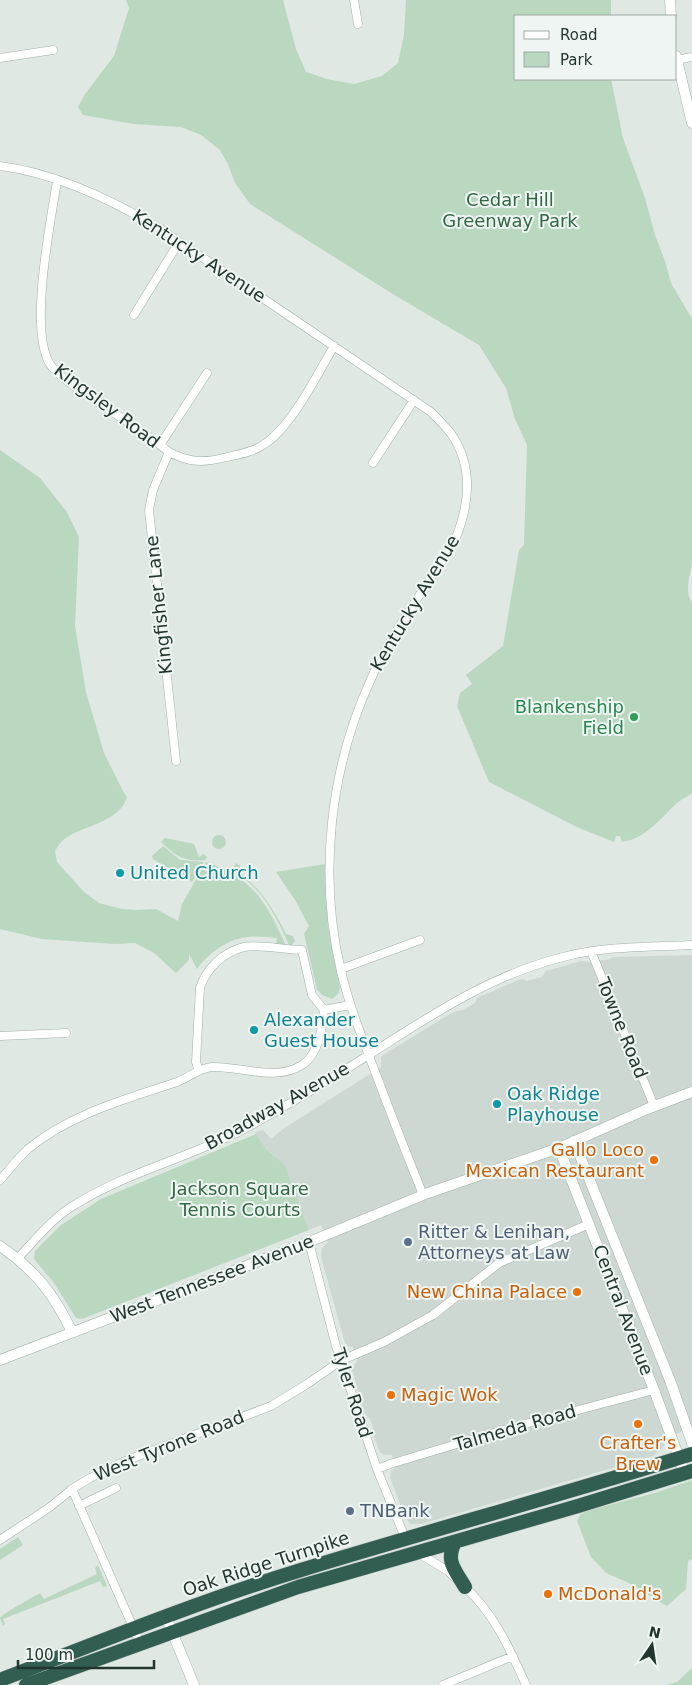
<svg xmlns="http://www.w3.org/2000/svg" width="692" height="1685" font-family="'DejaVu Sans',sans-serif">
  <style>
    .built { fill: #cdd8d2 }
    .green { fill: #bad7c0 }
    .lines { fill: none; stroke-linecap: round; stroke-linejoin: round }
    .street-casing { stroke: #a3afa9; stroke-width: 9 }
    .secondary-casing { stroke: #a0b2aa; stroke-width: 11 }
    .highway-casing { stroke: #bdc3c1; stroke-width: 15 }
    .street { stroke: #fff; stroke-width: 8 }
    .secondary { stroke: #fff; stroke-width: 10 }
    .highway { stroke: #325e52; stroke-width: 14 }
    .leisure-dot { fill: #2e9e5b; stroke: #eff5f2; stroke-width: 2 }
    .culture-dot { fill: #0f9aa8; stroke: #eff5f2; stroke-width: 2 }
    .food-dot { fill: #e8710a; stroke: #eff5f2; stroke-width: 2 }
    .service-dot { fill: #5c6f8a; stroke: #eff5f2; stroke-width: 2 }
    .labels { text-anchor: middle; stroke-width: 4; stroke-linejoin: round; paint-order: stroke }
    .park-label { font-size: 18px; fill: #326743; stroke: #eff5f2 }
    .street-label { font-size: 18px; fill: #22362f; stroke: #eff5f2 }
    .leisure-label { font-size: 18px; fill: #27864d; stroke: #eff5f2; text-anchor: end }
    .culture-label { font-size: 18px; fill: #0d838f; stroke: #eff5f2; text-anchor: start }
    .food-label { font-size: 18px; fill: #c56008; stroke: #eff5f2; text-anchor: end }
    .service-label { font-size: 18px; fill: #4e5e75; stroke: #eff5f2; text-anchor: start }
  </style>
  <rect width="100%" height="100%" fill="#dfe8e3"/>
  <path class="built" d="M692 955V1428L665 1438 663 1447 653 1456 421 1524H410L404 1515 390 1477 391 1471 395 1468 392 1455H384L380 1452 373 1434 374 1430 370 1419 365 1414 361 1402 352 1369 357 1361 353 1347 348 1346 345 1343 321 1257 322 1248 328 1242 321 1225 309 1230 285 1165 267 1150 255 1132 263 1130 271 1139 283 1129 381 1067V1057L388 1052 453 1012 463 1010 475 1003 477 998 516 981 522 979 527 981 542 977 546 971 581 961 588 962 610 959 613 957Z"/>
  <path class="green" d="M126 0H283L296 49 306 72 327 79 354 84 382 76 398 63 404 35 406 0H611V16H516V79H611L623 138 645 198 655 235 665 261 671 283 692 319V563C690 576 684 591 692 603V793C687 797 680 800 676 804 659 820 646 838 622 842L620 836H616L614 842 577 827 489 782 457 706 460 693 472 684 466 675 503 646 519 550 524 545 527 445 515 419 506 388 479 345 396 296 250 204 235 183 228 164 220 150 201 135 181 127 134 124 83 115 78 107 85 94 114 56 129 8Z
    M0 450 40 478 67 512 79 537 75 626 86 692 104 753 123 791 127 797C119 824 80 825 62 841 59 844 57 848 55 851L57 862 84 892 99 903 122 909 137 910 156 909 178 921 182 904 206 862C254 879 266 902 286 946L276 945 277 938C266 937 253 935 242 938 225 941 207 955 197 969L189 954V960L176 973 154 953 135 943 115 944 42 939 0 929Z
    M212 842a7 7 0 1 1 14 0a7 7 0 1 1-14 0Z
    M165 838 194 844 199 857 204 854 207 857 205 860C183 862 176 856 161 842Z
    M163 846 180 860 204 862 192 882 153 859 152 856Z
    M236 863 240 866V873C261 889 274 910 286 934L293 936 295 941 292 945H289C276 916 261 886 232 870Z
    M325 864 328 927 340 987 339 993 332 999 322 995 317 989 304 934 309 926 295 900 276 872Z
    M256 1134 267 1150 285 1165 309 1230 82 1319 76 1318 54 1283 34 1259 35 1251 61 1225 101 1199Z
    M692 1480V1559L688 1561 686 1589 667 1606 627 1582 606 1573 591 1557 577 1521 580 1515 587 1511 658 1492Z
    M18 1537 23 1545 0 1560V1549Z
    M98 1565 107 1586 103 1587 100 1581 3 1619 5 1624 3 1626 0 1618C3 1613 32 1598 40 1593L44 1599 97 1574 95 1568Z
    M692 1668V1685H666L677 1682Z"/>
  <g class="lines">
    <g class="street-casing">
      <path id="street" d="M354 0 358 24
        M0 58 53 50
        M676 60 692 57
        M0 166C55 173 112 200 159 228L431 412C438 419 446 427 452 435 474 468 469 506 455 540 427 587 393 629 371 679 330 768 318 875 341 971 350 1009 365 1045 379 1082 393 1120 408 1157 423 1195
        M57 181C51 220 27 336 52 367 62 379 78 389 91 398 117 415 144 432 169 452 190 463 204 463 227 457 240 454 253 452 263 445 291 428 317 375 334 346
        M134 315 179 242
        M160 445 207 373
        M169 452 153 490 149 510 176 761
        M373 463 414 400
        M591 951 654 1106
        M341 969 420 940
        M0 1036 66 1033
        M199 1071 196 1062 200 988C206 969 223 952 244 947 259 944 285 950 302 950L312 995 324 1010 350 1005
        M0 1180C9 1170 18 1158 28 1149 70 1114 126 1099 177 1082 188 1078 199 1068 212 1067 240 1066 276 1082 302 1065 319 1054 322 1029 324 1010
        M309 1242 336 1346 377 1469 406 1540
        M18 1258C36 1239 53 1217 76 1204 129 1171 192 1157 246 1128 288 1105 328 1081 367 1056 432 1015 488 976 563 957 605 946 649 947 692 945
        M377 1469 390 1464 514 1427 654 1390
        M72 1489 140 1643
        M79 1506 116 1488
        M0 1540 50 1507 72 1489 90 1478 125 1461 271 1406 307 1384 342 1360 384 1342 433 1315 499 1263 589 1224
        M418 1553 448 1571 454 1577
        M463 1585C494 1613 509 1647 526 1685
        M443 1685 513 1656"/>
    </g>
    <g class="secondary-casing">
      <path id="secondary" d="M670 0 671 16
        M676 56 692 123
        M574 1141 671 1383 692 1443
        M559 1148 654 1390 685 1474
        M0 1246C35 1270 54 1294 72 1332
        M0 1360 309 1242 428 1193 559 1148 647 1109 692 1092
        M166 1617 194 1685"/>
    </g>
    <g class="highway-casing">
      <path id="highway" d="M455 1542C445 1561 455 1570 465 1587
        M0 1680C100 1642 199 1601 301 1570 431 1530 562 1495 692 1454
        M26 1685 298 1587 578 1506 692 1471"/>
    </g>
    <use href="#street" class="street"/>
    <use href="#secondary" class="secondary"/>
    <use href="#highway" class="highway"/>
  </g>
  <circle class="leisure-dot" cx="634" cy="717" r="5"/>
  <g class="culture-dot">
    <circle cx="120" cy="873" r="5"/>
    <circle cx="254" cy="1030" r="5"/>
    <circle cx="497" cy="1104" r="5"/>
  </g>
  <g class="food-dot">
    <circle cx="654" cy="1160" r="5"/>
    <circle cx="577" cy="1292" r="5"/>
    <circle cx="391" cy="1395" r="5"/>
    <circle cx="638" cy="1424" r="5"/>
    <circle cx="548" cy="1594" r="5"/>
  </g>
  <g class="service-dot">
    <circle cx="408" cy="1242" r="5"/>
    <circle cx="350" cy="1511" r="5"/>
  </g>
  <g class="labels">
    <g class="park-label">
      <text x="510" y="206">Cedar Hill<tspan x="510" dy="21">Greenway Park</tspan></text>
      <text x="240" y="1195">Jackson Square<tspan x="240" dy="21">Tennis Courts</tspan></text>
    </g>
    <g class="street-label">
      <text transform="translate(199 256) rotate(33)" y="6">Kentucky Avenue</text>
      <text transform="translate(107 406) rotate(37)" y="6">Kingsley Road</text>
      <text transform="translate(415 603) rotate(-59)" y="6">Kentucky Avenue</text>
      <text transform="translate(159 605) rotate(-96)" y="6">Kingfisher Lane</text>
      <text transform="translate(622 1028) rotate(68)" y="6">Towne Road</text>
      <text transform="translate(277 1106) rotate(-29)" y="6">Broadway Avenue</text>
      <text transform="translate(212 1279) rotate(-21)" y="6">West Tennessee Avenue</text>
      <text transform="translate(623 1310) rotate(69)" y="6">Central Avenue</text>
      <text transform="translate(352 1393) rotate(72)" y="6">Tyler Road</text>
      <text transform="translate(515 1428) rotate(-16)" y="6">Talmeda Road</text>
      <text transform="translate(169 1446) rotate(-22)" y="6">West Tyrone Road</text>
      <text transform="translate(266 1564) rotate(-18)" y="6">Oak Ridge Turnpike</text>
    </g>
    <g class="leisure-label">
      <text x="624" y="713">Blankenship<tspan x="624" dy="21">Field</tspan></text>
    </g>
    <g class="culture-label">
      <text x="130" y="879">United Church</text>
      <text x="264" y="1026">Alexander<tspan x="264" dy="21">Guest House</tspan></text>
      <text x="507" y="1100">Oak Ridge<tspan x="507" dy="21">Playhouse</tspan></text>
    </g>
    <g class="food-label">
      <text x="644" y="1156">Gallo Loco<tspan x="644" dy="21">Mexican Restaurant</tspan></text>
      <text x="567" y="1298">New China Palace</text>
      <text x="401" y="1401" text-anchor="start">Magic Wok</text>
      <text x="638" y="1449" text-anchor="middle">Crafter's<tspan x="638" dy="21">Brew</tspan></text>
      <text x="558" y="1600" text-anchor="start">McDonald's</text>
    </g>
    <g class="service-label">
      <text x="418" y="1238">Ritter &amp; Lenihan,<tspan x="418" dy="21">Attorneys at Law</tspan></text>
      <text x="360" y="1517">TNBank</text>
    </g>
  </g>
  <rect x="514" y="15" width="162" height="65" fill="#eff5f2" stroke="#9da9a4"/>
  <rect x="524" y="31" width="25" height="8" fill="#ffffff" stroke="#9da9a4"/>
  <text x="560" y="40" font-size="15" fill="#22362f">Road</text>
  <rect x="524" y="52" width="25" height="15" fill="#bad7c0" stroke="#9da9a4"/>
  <text x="560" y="65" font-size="15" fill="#22362f">Park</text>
  <g transform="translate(652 1645) rotate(13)" stroke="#eff5f2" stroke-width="4" paint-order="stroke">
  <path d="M0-4L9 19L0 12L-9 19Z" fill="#22362f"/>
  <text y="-8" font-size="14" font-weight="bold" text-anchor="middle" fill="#22362f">N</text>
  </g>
  <path d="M18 1660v8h136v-8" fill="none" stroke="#22362f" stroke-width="2.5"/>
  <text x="25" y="1660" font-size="15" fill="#22362f" stroke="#eff5f2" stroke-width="4" paint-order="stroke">100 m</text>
</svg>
